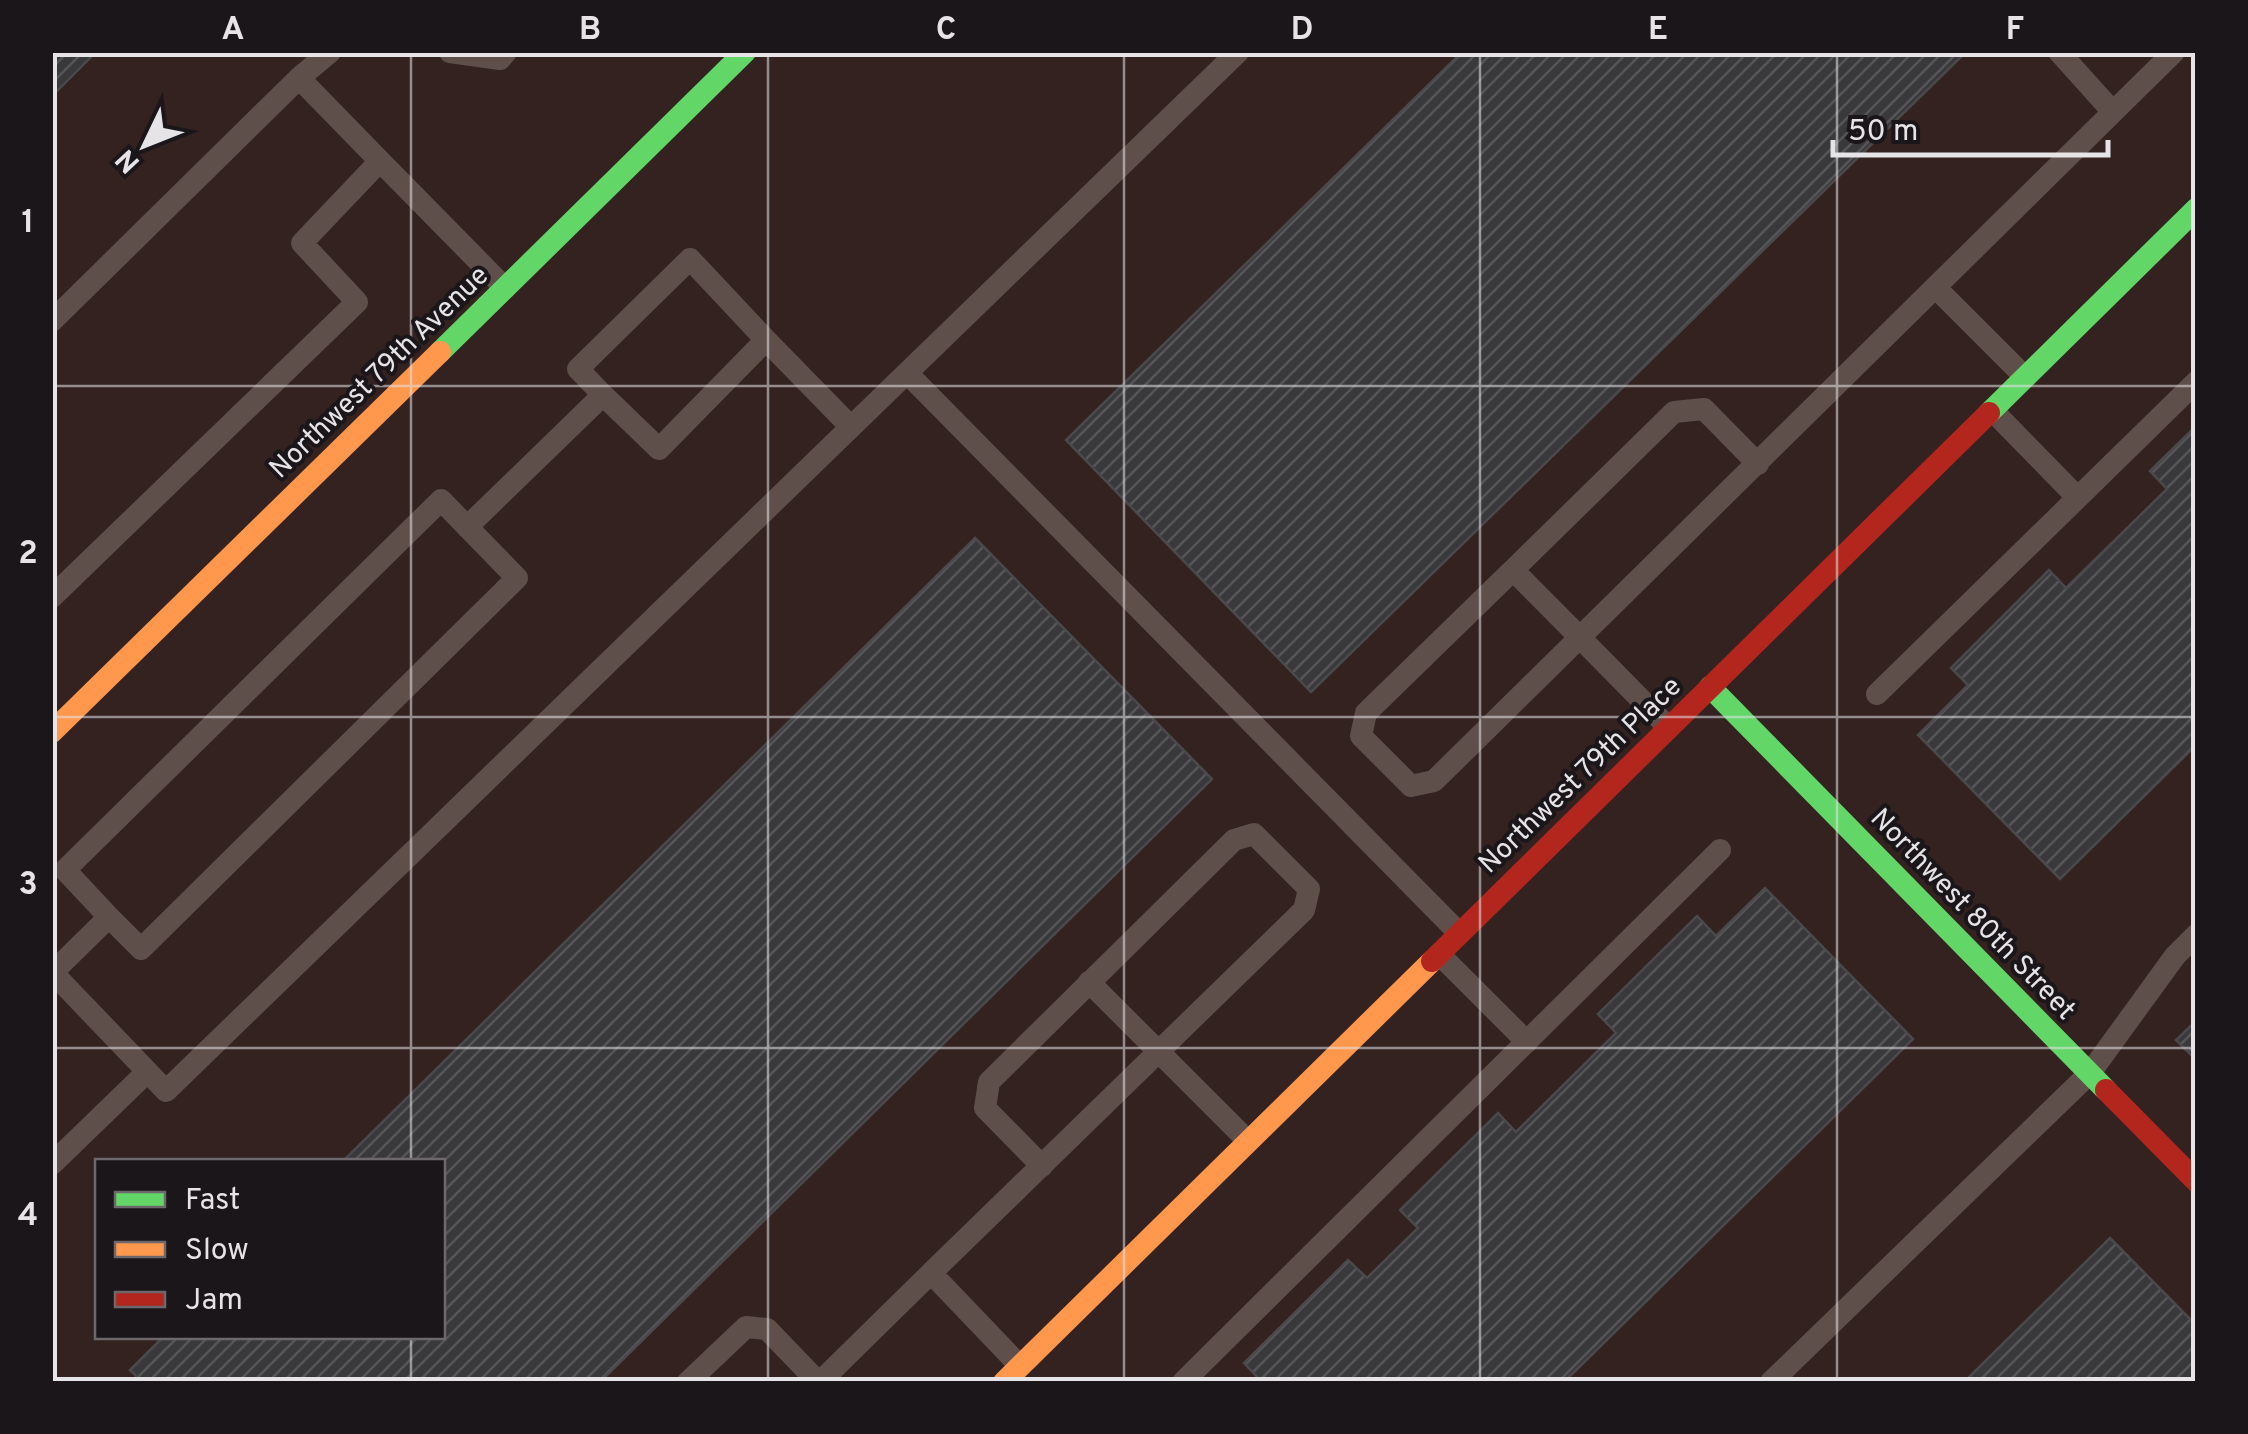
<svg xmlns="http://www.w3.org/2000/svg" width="2248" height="1434" font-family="Overpass,sans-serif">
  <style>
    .industrial { fill: #332220; fill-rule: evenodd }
    .building { fill: url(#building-hatch); stroke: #4a494b; stroke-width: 2.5 }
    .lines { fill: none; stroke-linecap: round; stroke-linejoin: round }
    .lane { stroke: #5f4f4a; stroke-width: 22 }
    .fast { stroke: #63d668; stroke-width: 22 }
    .slow { stroke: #ff974d; stroke-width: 22 }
    .jam { stroke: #b3261e; stroke-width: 22 }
    .grid { fill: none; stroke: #e6e4e7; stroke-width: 2.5; stroke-opacity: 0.55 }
    .labels { text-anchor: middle; stroke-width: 8; stroke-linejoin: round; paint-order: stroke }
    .street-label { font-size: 28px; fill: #e6e4e7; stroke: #1a161a }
    .neatline { fill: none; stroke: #e6e4e7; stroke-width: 4 }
    .grid-label { font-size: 32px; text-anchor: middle; font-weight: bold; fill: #e6e4e7 }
  </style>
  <defs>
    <pattern id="building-hatch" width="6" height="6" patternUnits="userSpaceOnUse" patternTransform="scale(2.5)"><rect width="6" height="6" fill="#39383a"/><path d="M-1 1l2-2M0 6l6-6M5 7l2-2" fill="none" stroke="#565556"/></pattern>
  </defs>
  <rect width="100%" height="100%" fill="#222023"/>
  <path class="industrial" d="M52 53H2195V1381H53ZM98 1162H442V1336H98Z"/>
  <path class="building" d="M52 52H96L52 96Z
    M1462 52H1966L1311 692 1066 440Z
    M2196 426V745L2060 879 1918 735 1968 685 1951 668 2049 570 2066 588 2167 489 2150 471Z
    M975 538 1212 779 600 1382H142L130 1370 164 1336H442V1162H342Z
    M1765 888 1913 1039 1564 1382H1262L1244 1363 1348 1260 1367 1278 1418 1228 1400 1210 1498 1113 1516 1132 1616 1033 1598 1014 1697 916 1716 936Z
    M2196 1021V1060L2176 1040Z
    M2110 1238 2196 1325V1382H1964Z"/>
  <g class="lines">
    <path class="lane" d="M450 52 500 59 506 52
      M2059 52 2113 112
      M299 78 330 52
      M1936 288 2025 377
      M52 321 299 78 380 161
      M766 340 851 427
      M907 373 1459 933
      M1992 410 2077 497
      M467 527 603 395 578 369 690 259 766 340 659 449 603 395
      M1513 570 1674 412 1704 409 1758 464
      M52 597 357 302 302 243 380 161 505 288
      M1877 694 2196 382
      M1668 727C1617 675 1565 622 1513 570L1366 713 1361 736 1411 786 1434 781 2174 52
      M1439 954 1527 1042
      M52 972 166 1091 1238 52
      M52 973 109 917 141 949 517 578 441 500 65 870 109 917
      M1089 982 1248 1141
      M52 1164 147 1072
      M931 1273 1304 910 1309 889 1254 834 1234 840 989 1082 985 1108 1042 1166
      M688 1382 746 1327 767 1329 818 1382
      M820 1382 931 1273 1020 1366
      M1183 1382 1720 850
      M1771 1382 2090 1073 2175 956 2196 935"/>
    <path class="fast" d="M440 352 745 52
      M1989 413 2196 209
      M1710 687 2106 1090"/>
    <path class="slow" d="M52 732 440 352
      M1004 1382 1432 961"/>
    <path class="jam" d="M1432 961 1989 413
      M2106 1090 2196 1181"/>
  </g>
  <path class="grid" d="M411 52V1162M768 52V1382M1124 52V1382M1480 52V1382M1837 52V1382M52 386H2196M52 717H2196M52 1048H2196M411 1336V1382"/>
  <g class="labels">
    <g class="street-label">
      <text transform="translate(378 371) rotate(-44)" y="10">Northwest 79th Avenue</text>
      <text transform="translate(1579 774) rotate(-44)" y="10">Northwest 79th Place</text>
      <text transform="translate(1974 913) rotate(46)" y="10">Northwest 80th Street</text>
    </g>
  </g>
  <rect width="2248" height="1434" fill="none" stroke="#1a161a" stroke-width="110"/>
  <rect x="95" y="1159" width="350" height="180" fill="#1a161a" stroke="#6c686c" stroke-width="2.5"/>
  <rect x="115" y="1192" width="50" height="15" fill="#63d668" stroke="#6c686c" stroke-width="2.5"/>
  <text x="185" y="1209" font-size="30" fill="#e6e4e7">Fast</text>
  <rect x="115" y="1242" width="50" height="15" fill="#ff974d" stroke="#6c686c" stroke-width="2.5"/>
  <text x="185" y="1259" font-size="30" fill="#e6e4e7">Slow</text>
  <rect x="115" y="1292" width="50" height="15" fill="#b3261e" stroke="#6c686c" stroke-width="2.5"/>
  <text x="185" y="1309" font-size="30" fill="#e6e4e7">Jam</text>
  <g transform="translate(145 145) rotate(227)" stroke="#1a161a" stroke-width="8" paint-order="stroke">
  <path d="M0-8L18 38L0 25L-18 38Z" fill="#e6e4e7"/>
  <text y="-15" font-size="28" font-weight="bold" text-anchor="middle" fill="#e6e4e7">N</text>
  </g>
  <path d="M1833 140v15h275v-15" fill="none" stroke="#e6e4e7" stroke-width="5"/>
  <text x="1848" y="140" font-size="30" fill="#e6e4e7" stroke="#1a161a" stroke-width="8" paint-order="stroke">50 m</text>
  <rect x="55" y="55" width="2138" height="1324" class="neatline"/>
  <g class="grid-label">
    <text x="233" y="39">A</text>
    <text x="590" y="39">B</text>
    <text x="946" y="39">C</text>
    <text x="1302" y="39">D</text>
    <text x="1658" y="39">E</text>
    <text x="2015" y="39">F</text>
    <text x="28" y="232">1</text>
    <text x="28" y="563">2</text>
    <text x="28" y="894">3</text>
    <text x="28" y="1225">4</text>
  </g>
</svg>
